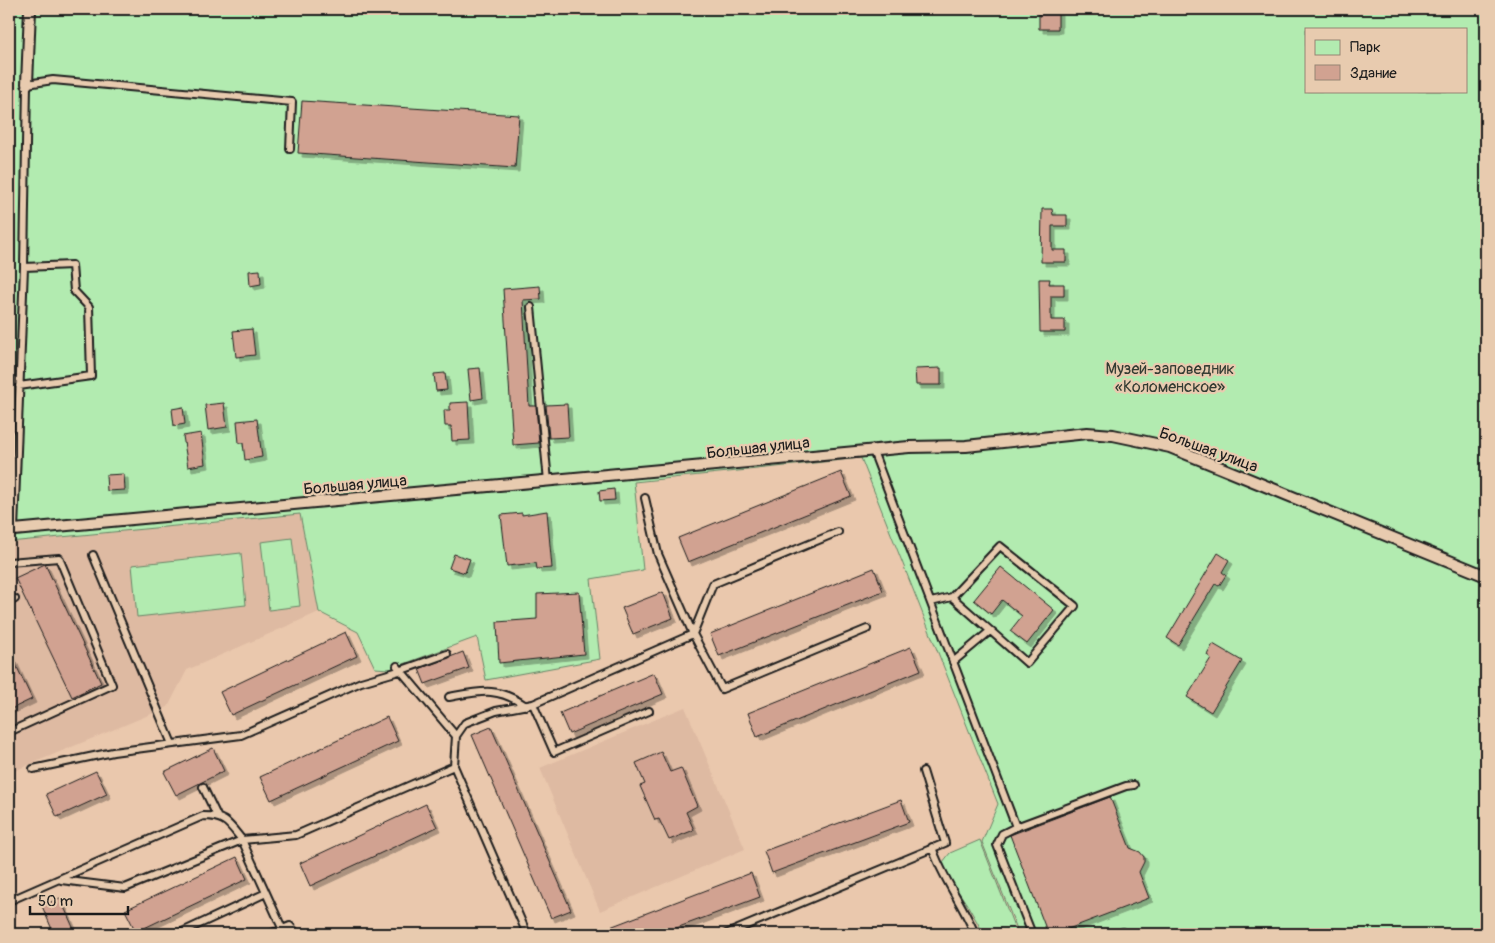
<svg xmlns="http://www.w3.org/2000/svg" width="1495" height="943" font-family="Pangolin,sans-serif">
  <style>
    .built { fill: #debaa2 }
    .green { fill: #b2ebb0; stroke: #678466; fill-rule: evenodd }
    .building { fill: #d1a291; stroke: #1c1c1c; filter: url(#shadow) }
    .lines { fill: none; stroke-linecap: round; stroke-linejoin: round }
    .service-casing { stroke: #1c1c1c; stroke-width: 10 }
    .pedestrian-casing { stroke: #1c1c1c; stroke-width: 14 }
    .service { stroke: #e8cbaf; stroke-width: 6 }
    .pedestrian { stroke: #e8cbaf; stroke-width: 10 }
    .labels { text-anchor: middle; stroke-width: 4.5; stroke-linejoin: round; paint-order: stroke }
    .park-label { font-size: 16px; fill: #323b32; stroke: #e8cbaf }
    .street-label { font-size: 16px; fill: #1c1c1c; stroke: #e8cbaf }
  </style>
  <defs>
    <filter id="shadow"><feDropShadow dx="4" dy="4" stdDeviation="0" flood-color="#0004"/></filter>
  </defs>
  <rect width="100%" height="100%" fill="#eac8ad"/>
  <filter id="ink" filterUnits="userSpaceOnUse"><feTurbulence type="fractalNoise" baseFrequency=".02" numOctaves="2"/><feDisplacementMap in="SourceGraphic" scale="10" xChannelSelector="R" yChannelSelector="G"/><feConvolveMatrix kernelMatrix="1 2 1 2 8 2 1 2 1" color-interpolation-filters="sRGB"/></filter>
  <g filter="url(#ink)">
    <path class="built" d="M300 514 319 612 187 670 168 707 9 773V542Z
      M685 707 745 849 600 911 540 768Z"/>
    <path class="green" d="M9 9H1486V934H1019L982 842 998 804 861 458 634 482 643 570 591 579 600 659 486 680 477 637 390 669 375 668 358 632 319 612 300 514 9 542ZM1306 29H1466V91H1306Z
      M292 538 300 606 269 610 261 542Z
      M241 553 246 605 137 617 132 565Z
      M980 840 1017 934H984L968 906 946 873 943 862 950 853Z"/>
    <path class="building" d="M1039 9H1058V29H1039Z
      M302 101 519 115 515 168 298 153Z
      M1042 209H1052L1053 215H1067V226H1052V250H1066V262H1041Z
      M260 270 261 284 250 286 249 271Z
      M1039 279H1050L1049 284H1064V296H1051V320H1065V332H1040Z
      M540 286 541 299 523 300 529 406H536L539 443 513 445 503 289Z
      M252 329 255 355 236 357 233 331Z
      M480 368 483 398 471 400 468 369Z
      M941 368V385H916L915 369Z
      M445 373 447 390 436 391 434 374Z
      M468 402 470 440 452 441 451 426H445L444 410H450V403Z
      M224 403 227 427 208 430 205 405Z
      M567 404 569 437 549 438 546 405Z
      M183 407 185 424 174 426 172 409Z
      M257 419 262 457 245 460 243 443H239L237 421Z
      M201 433 205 464 188 467 183 436Z
      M841 472 851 496 688 562 678 538Z
      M124 474 125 490 107 491 106 475Z
      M614 489 615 500 600 501 599 491Z
      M547 511 552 568 537 569 536 563 507 566 501 515 522 513V515Z
      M1218 553 1229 560 1222 572 1226 575 1219 586 1215 584 1178 645 1167 638Z
      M454 554 470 559 465 573 449 568Z
      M45 564 101 683 72 697 15 578Z
      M1001 567 1054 610 1027 644 1010 631 1022 616 1002 600 991 614 974 600Z
      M874 568 883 591 719 656 710 634Z
      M579 592 584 654 499 663 497 622 537 619V594Z
      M663 592 673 618 633 634 622 608Z
      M346 632 357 656 231 715 220 692Z
      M1213 644 1242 661 1211 712 1187 697 1211 658 1207 655Z
      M911 647 921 670 757 737 748 713Z
      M9 650 32 699 9 710Z
      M463 652 469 668 425 684 419 669Z
      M654 673 663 694 569 734 560 713Z
      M387 717 398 741 271 800 260 777Z
      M491 727 571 910 551 918 472 735Z
      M213 748 224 771 176 795 164 772Z
      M661 752 670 772 681 768 697 806 686 812 694 830 669 840 659 819 655 820 640 786 645 784 636 763Z
      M96 771 107 794 57 817 46 794Z
      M1110 797 1130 848 1140 852 1144 857V862L1139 872 1149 898 1055 934H1048L1010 835Z
      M901 800 909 822 772 873 764 851Z
      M426 804 437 827 310 886 300 863Z
      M237 857 247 879 136 932 125 910Z
      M751 873 760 897 660 934H592Z
      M60 898 76 934H54L42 906Z"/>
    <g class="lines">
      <g class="service-casing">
        <path id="service" d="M531 307 548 481
          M19 386 91 376 89 307 74 291 72 265 24 267
          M873 451 1016 827 1002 834 997 845 1032 934
          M645 498 658 554 693 634 722 689 867 629
          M9 531 14 530 24 267 27 84 53 80 292 102 290 149
          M93 555 172 744
          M9 562 59 558 112 685 9 732
          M9 602 15 599
          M931 602 952 597 1027 663 1075 606 1000 546 952 597
          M953 662 990 631
          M397 666 456 736
          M449 697C481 691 497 686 526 706
          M533 704 554 752 649 711
          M454 766 456 736 465 723 496 711 533 704 693 634 713 584 838 532
          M33 769 113 752 241 735 361 682 399 671 447 654
          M203 787 217 816
          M1016 827 1126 786 1134 785
          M932 847C942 878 963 904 975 934
          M9 901 203 816C226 816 229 824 242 840L125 888 61 880
          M282 928 242 840 296 835 454 766 527 934
          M178 934 266 893
          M270 934 290 926 297 934
          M726 934 945 843 923 771
          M1119 934 1123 932"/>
      </g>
      <g class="pedestrian-casing">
        <path id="pedestrian" d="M27 84 30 9
          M14 530 909 447 966 446 1087 433 1113 435 1170 447 1486 576"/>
      </g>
      <use href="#service" class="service"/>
      <use href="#pedestrian" class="pedestrian"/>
    </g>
  </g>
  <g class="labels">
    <g class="park-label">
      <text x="1170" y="374">Музей-заповедник<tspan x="1170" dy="18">«Коломенское»</tspan></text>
    </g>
    <g class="street-label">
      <text transform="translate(758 447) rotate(-6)" y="6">Большая улица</text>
      <text transform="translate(1209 449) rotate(20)" y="6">Большая улица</text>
      <text transform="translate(355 484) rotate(-5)" y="6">Большая улица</text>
    </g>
  </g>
  <rect width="1495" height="943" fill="none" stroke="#e8cbaf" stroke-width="30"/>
  <rect x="15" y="15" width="1465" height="913" fill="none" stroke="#1c1c1c" stroke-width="2" filter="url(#ink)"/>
  <rect x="1305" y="28" width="162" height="65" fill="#e8cbaf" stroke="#968574"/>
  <rect x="1315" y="40" width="25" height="15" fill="#b2ebb0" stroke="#968574"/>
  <text x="1350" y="52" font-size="15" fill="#1c1c1c">Парк</text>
  <rect x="1315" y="65" width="25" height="15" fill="#d1a291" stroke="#968574"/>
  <text x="1350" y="78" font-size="15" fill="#1c1c1c">Здание</text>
  <path d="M30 906v8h98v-8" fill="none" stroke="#1c1c1c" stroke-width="2.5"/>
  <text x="38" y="906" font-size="15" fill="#1c1c1c" stroke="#e8cbaf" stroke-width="4" paint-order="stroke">50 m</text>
</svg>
